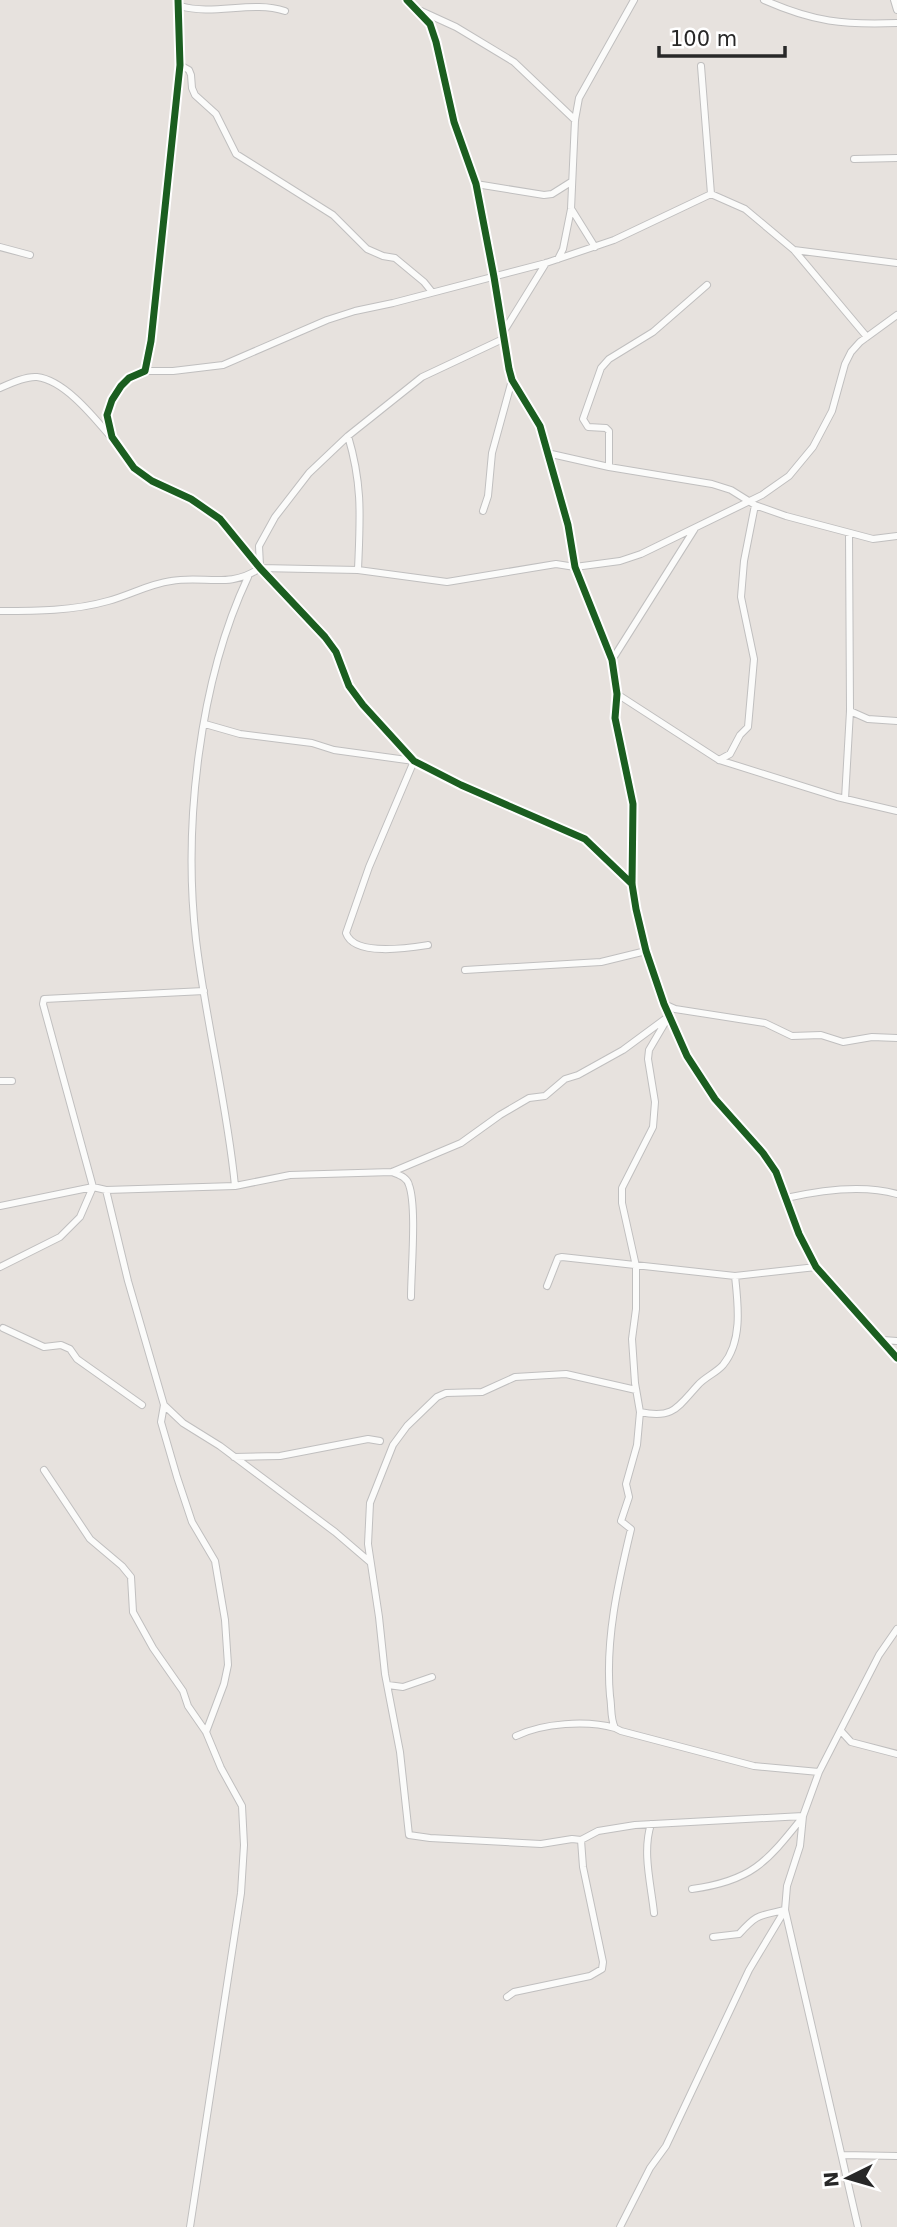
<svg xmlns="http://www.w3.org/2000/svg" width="897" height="2227" font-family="'DejaVu Sans',sans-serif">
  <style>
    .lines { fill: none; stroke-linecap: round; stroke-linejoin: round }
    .minor-casing { stroke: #c0bfbf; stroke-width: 8 }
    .minor { stroke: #fbfbfa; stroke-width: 6 }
    .cycleway-casing { stroke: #fff; stroke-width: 11 }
    .cycleway { stroke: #1b5e20; stroke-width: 7 }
  </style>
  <rect width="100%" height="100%" fill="#e7e2de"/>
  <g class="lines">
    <g class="minor-casing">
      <path id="minor" d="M178 0 180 65 151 341 145 371 129 378 121 386 112 400 107 415 112 437 134 468 152 481 191 499 220 519 260 568 325 637 336 652 349 686 363 705 414 761 461 785 585 839 632 884
        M407 0 430 24 436 42 454 122 476 184 494 277 509 369 512 380 540 426 568 525 575 567 612 660 617 694 615 718 633 804 632 884 636 909 646 951 664 1004 687 1056 715 1099 763 1153 776 1172 799 1234 816 1267 897 1358
        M764 0C814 22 843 25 897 23
        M894 0 897 10
        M180 6C214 16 252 0 285 11
        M421 11 456 27 514 62 575 120
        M180 65 189 70 191 75 192 88 195 95 216 114 236 154 333 215 367 249 383 256 395 258 424 282 432 292
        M701 66 711 194
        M854 159 897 158
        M476 184 544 195 552 194 571 182
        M572 210 595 247
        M0 247 30 255
        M794 250 897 263
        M558 259 563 249 571 209 575 120 579 98 634 0
        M504 331 546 263
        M145 371H173L223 365 327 320 355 311 393 303 546 263 614 240 711 194 745 209 794 250 867 337
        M0 388C11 383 26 376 37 377 64 380 93 416 110 436
        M348 436C363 486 360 519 358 570
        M547 453 609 467 712 484 731 490 755 505 786 516 873 539 897 536
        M609 467V431L606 428 588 427 583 419 601 368 609 359 653 332 707 285
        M483 511 488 496 492 453 512 380
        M260 566 259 546 275 517 309 473 348 436 422 377 505 338
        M0 611C36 611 73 611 108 601 130 595 149 584 171 581 204 575 230 589 260 568L358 570 447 582 556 564 575 567 620 561 641 554 762 495 789 476 813 447 832 411 845 364 851 352 860 342 897 315
        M612 660 694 530
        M617 694 719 760 837 797 897 811
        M850 711 868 719 897 721
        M205 724 240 734 312 743 334 750 414 761 369 867 346 933C354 957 409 948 428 945
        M719 760 730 754 740 735 748 727 754 659 741 597 744 561 755 505
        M845 799 850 711 849 533
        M465 970 601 962 646 951
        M664 1004 675 1009 765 1023 792 1036 821 1035 843 1042 872 1037 897 1038
        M669 1016 649 1050 648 1059 655 1102 653 1127 622 1188V1203L636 1266V1309L632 1339 635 1383 640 1412 637 1445 626 1484 629 1497 621 1521 631 1529C618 1583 605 1640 610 1696 612 1707 610 1718 615 1728L621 1731 754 1766 819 1772
        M0 1081H12
        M392 1172C399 1175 407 1177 409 1185 417 1207 411 1271 411 1297
        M235 1186C227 1103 206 1023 196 940 183 826 199 681 248 577
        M106 1190 128 1281 164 1405 183 1423 220 1446 335 1532 370 1562
        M786 1198C821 1190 862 1184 897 1194
        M0 1206 93 1187 106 1190 235 1186 290 1175 392 1172 461 1143 500 1115 529 1098 545 1096 565 1079 578 1075 623 1050 665 1019
        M0 1267 60 1237 80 1217 93 1187 43 1004 44 999 204 991
        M547 1286 558 1258 562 1257 735 1276 816 1267
        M3 1328 44 1347 61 1345 70 1349 77 1359 142 1405
        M883 1340 897 1341
        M636 1390 566 1374 515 1377 482 1392 446 1393 437 1397 407 1426 393 1445 370 1503 368 1544 379 1617 385 1674 400 1752 409 1835 430 1838 541 1844 572 1839 581 1840 598 1831 635 1825 803 1816
        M164 1405 161 1422 177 1477 192 1522 215 1561 225 1620 228 1665 224 1684 206 1732
        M640 1412C673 1419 677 1408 698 1385 705 1377 716 1373 723 1365 743 1341 738 1304 735 1276
        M234 1457 280 1456 368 1439 380 1441
        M44 1470 90 1539 122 1566 131 1577 133 1612 153 1648 183 1691 188 1706 206 1732 221 1768 242 1806 244 1845 241 1893 190 2227
        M388 1685 403 1687 432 1677
        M841 1731 851 1742 897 1754
        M516 1736C543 1723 587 1720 615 1728
        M651 1824C642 1852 651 1884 654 1913
        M692 1889C751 1881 766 1863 802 1818
        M713 1937 739 1934C757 1914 758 1916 785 1910
        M507 1997 514 1992 590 1976 602 1969 603 1962 583 1867 581 1840
        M842 2155 897 2156
        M620 2227 650 2168 666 2146 749 1970 785 1910
        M858 2227 785 1910 787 1886 800 1846 803 1816 819 1772 879 1655 897 1629"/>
    </g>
    <use href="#minor" class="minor"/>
    <g class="cycleway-casing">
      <path id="cycleway" d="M178 0 180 65 151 341 145 371 129 378 121 386 112 400 107 415 112 437 134 468 152 481 191 499 220 519 260 568 325 637 336 652 349 686 363 705 414 761 461 785 585 839 632 884
        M407 0 430 24 436 42 454 122 476 184 494 277 509 369 512 380 540 426 568 525 575 567 612 660 617 694 615 718 633 804 632 884 636 909 646 951 664 1004 687 1056 715 1099 763 1153 776 1172 799 1234 816 1267 897 1358"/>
    </g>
    <use href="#cycleway" class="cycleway"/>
  </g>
  <g transform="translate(848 2178) rotate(265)" stroke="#ffffff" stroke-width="5" paint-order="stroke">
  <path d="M0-5L12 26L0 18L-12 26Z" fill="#282828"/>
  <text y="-10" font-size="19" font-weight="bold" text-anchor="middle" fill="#282828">N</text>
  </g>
  <path d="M659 46v10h126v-10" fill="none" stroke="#282828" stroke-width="3.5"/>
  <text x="670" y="46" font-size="21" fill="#282828" stroke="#ffffff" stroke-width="5" paint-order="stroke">100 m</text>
</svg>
